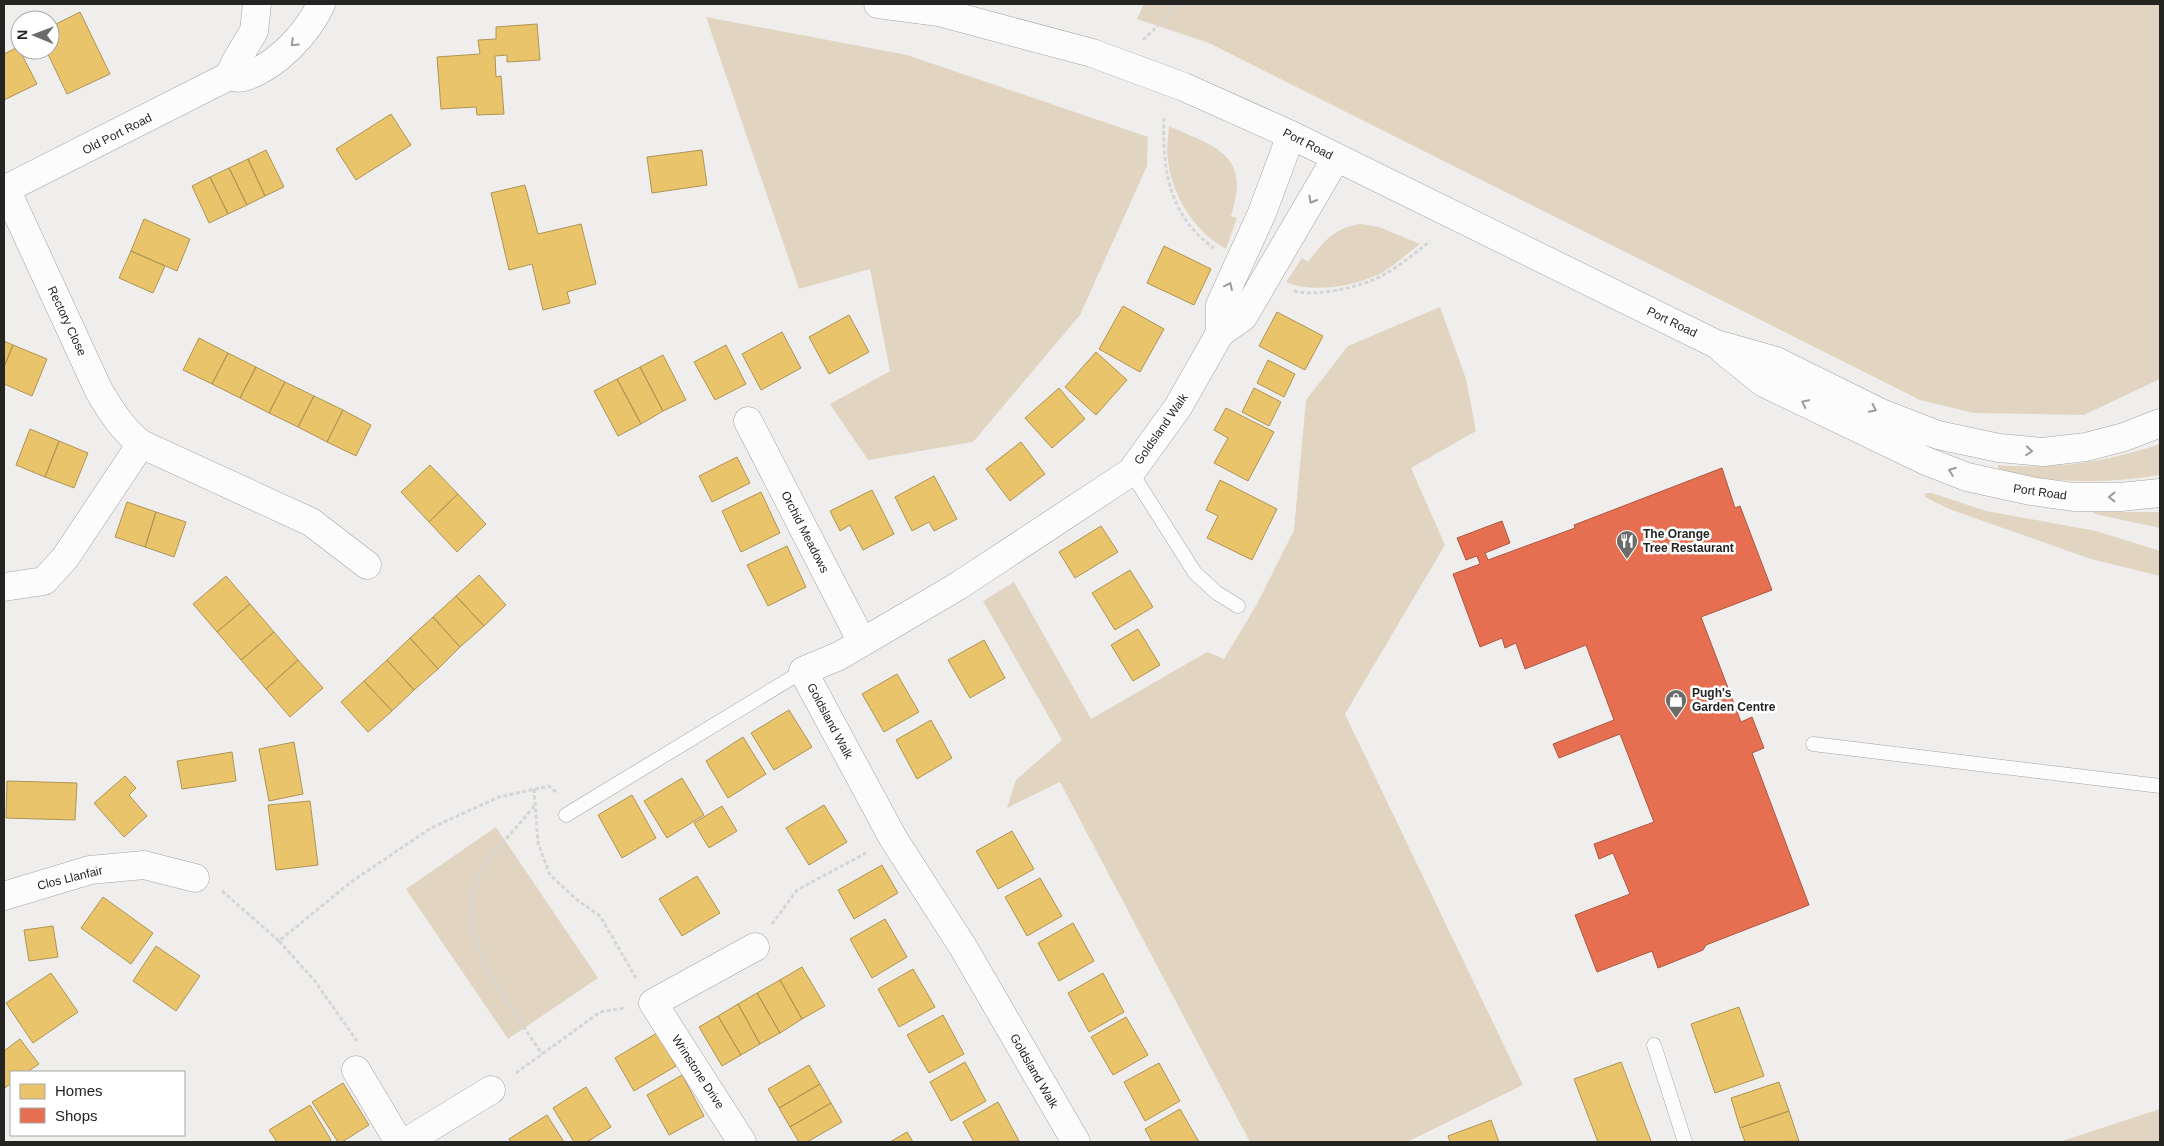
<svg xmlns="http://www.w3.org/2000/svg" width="2164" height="1146" font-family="Helvetica,sans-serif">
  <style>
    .green { fill: #e1d5c2 }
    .homes { fill: #e9c46a; stroke: #ae9455 }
    .shops { fill: #e76f51; stroke: #ac5843 }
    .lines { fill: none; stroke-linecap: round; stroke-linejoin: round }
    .service-casing { stroke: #a4a3a2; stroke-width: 15 }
    .minor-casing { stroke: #a4a3a2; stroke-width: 29 }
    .tertiary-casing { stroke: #a4a3a2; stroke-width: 29 }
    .primary-casing { stroke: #a4a3a2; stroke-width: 29 }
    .path { stroke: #d6d5d5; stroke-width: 3; stroke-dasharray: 4 2.5; stroke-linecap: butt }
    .service { stroke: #fdfcfc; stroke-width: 14 }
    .minor { stroke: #fdfcfc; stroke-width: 28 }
    .tertiary { stroke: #fdfcfc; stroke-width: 28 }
    .primary { stroke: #fdfcfc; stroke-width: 28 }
    .oneway { stroke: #9b9b9a }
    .labels { text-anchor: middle; stroke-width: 5; stroke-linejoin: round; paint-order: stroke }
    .street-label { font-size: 12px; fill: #242423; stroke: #fff }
    .poi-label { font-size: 12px; font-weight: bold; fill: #242423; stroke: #fff; text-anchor: start }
  </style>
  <rect width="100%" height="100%" fill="#efeeed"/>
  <path class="green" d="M1144 4H2160V379L2084 415 1974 413 1920 400 1209 43 1137 19Z
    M706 17 907 55 1148 137 1147 166 1080 315 973 442 868 460 830 404 890 371 870 269 799 289Z
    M1169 126C1217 148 1251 154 1231 216L1237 218 1226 249C1194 231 1173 197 1168 161 1166 150 1168 138 1169 126Z
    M1361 224 1379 227 1420 244C1408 253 1396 264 1383 272 1358 286 1312 294 1286 282L1302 258 1308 262C1323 242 1335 227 1361 224Z
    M1440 307 1466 379 1476 431 1411 468 1445 545 1345 714 1523 1085 1407 1142H1250L1060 782 1007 808 1016 780 1062 740 983 601 1014 582 1091 719 1207 652 1224 659 1257 604 1294 530 1306 400 1348 346Z
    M2160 444V475C2107 484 2050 484 1998 470V465C2054 470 2107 462 2160 444Z
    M1925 493H1932L1986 511 2096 531 2160 551V576L2091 559 1949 509 1925 497Z
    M2093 512H2160V528L2095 514Z
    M496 827 598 978 508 1039 406 889Z
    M2160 1109V1142H2059Z"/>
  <path class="homes" d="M80 12 110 74 67 94 46 50H50V27Z
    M537 24 540 60 507 62V55L495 56 496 77 501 76 504 114 477 115 476 107 441 109 437 57 480 54 478 40 496 39V27Z
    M18 47 37 84 4 100V54Z
    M391 114 411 145 356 180 336 149Z
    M266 150 284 187 265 196 248 159Z
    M702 150 707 185 652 193 647 157Z
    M248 159 265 196 247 205 229 168Z
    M229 168 247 205 228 214 210 177Z
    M210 177 228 214 209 223 192 186Z
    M525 185 538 234 581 224 596 284 567 292 570 303 543 310 532 264 509 270 491 193Z
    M144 219 190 239 177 271 131 251Z
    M1164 246 1211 269 1194 305 1147 283Z
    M131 251 165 266 153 293 119 278Z
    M1123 306 1164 329 1140 372 1099 349Z
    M1277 312 1323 336 1305 370 1259 346Z
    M849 315 869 352 829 374 809 337Z
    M782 332 801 368 761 390 742 354Z
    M199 338 228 353 212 384 183 370Z
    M4 341 13 345 4 367Z
    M13 345 47 359 32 396 4 384V367Z
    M726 345 746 384 715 400 694 362Z
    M1096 352 1127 380 1096 415 1065 387Z
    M228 353 256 367 240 398 212 384Z
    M663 355 686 400 663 411 640 367Z
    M1268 360 1295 374 1284 397 1257 383Z
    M256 367 285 382 269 413 240 398Z
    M640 367 663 411 641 424 617 379Z
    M617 379 641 424 618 436 594 391Z
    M285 382 314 396 298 427 269 413Z
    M1059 388 1085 419 1052 448 1025 418Z
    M1254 388 1281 402 1269 426 1242 412Z
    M314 396 343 410 327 442 298 427Z
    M1226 408 1274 432 1248 481 1214 463 1228 438 1214 430Z
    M343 410 371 425 356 456 327 442Z
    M30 429 59 441 45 477 16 465Z
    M59 441 88 453 74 488 45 477Z
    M1021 442 1045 474 1010 501 986 469Z
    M737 457 750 483 712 502 699 476Z
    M430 465 458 494 429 522 401 492Z
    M934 476 957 519 934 531 929 522 912 531 895 497Z
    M1220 480 1277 509 1252 560 1207 538 1218 516 1206 510Z
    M872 490 894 534 863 550 850 525 840 531 830 511Z
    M761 492 780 533 741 552 722 511Z
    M458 494 486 524 457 552 429 522Z
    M127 502 156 512 145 547 115 537Z
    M156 512 186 522 174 557 145 547Z
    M1101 526 1118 552 1075 578 1059 552Z
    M787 546 806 587 768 606 747 565Z
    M1130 570 1153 607 1115 630 1092 593Z
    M479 575 506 605 484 626 456 596Z
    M226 576 250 604 217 632 193 604Z
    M456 596 484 626 460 647 433 617Z
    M250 604 274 632 241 660 217 632Z
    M433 617 460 647 438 669 410 638Z
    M1138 629 1160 665 1133 681 1111 645Z
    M274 632 298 660 266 689 241 660Z
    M410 638 438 669 414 690 387 660Z
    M984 640 1005 678 970 698 948 660Z
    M298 660 323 688 290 717 266 689Z
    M387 660 414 690 392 711 364 681Z
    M897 674 919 712 884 732 862 694Z
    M364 681 392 711 368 732 341 702Z
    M789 710 812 747 774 770 751 733Z
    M931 720 952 758 917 779 896 740Z
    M743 737 766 774 728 798 706 761Z
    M294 742 303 794 269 801 259 749Z
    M232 752 236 781 182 789 177 761Z
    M125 776 136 788 129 795 147 816 124 837 94 803Z
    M682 778 704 815 667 838 644 801Z
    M7 781 77 783 75 820 6 818Z
    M632 795 656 838 622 858 598 815Z
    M310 801 318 865 276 870 268 805Z
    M824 805 847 842 809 865 786 828Z
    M722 806 737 831 709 848 694 823Z
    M1012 831 1034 869 998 889 976 851Z
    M882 865 898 893 854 919 838 890Z
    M697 876 720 913 682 936 659 899Z
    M1040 878 1062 916 1027 936 1005 897Z
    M103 897 153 933 131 964 81 928Z
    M885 919 907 957 872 978 850 939Z
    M1073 923 1094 961 1059 981 1038 943Z
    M53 926 58 957 29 961 24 930Z
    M156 946 200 976 176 1011 133 981Z
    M802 967 825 1006 802 1019 780 980Z
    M913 969 935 1007 899 1027 878 989Z
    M51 973 78 1012 33 1043 6 1003Z
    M1103 973 1124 1012 1089 1032 1068 993Z
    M780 980 802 1019 780 1033 757 993Z
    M757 993 780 1033 760 1044 738 1004Z
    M738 1004 760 1044 741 1055 718 1016Z
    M1739 1007 1764 1076 1715 1093 1691 1024Z
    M943 1015 964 1054 929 1073 907 1035Z
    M718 1016 741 1055 722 1066 699 1027Z
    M1126 1017 1148 1055 1113 1075 1091 1037Z
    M657 1033 676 1066 634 1091 615 1058Z
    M20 1039 39 1064 27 1072H11V1083L4 1089V1051Z
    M965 1062 986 1101 951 1121 930 1082Z
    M1621 1062 1651 1141 1648 1142H1598L1574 1079Z
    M1159 1063 1180 1101 1145 1121 1124 1082Z
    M809 1065 820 1084 779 1108 768 1089Z
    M682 1075 704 1116 669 1135 647 1095Z
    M1779 1082 1789 1111 1740 1128 1731 1098Z
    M343 1083 369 1125 342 1142H338L312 1102Z
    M820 1084 831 1103 790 1127 779 1108Z
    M586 1087 611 1127 587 1142H574L553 1108Z
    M998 1102 1019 1141 974 1142 963 1122Z
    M831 1103 842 1122 807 1142H799L790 1127Z
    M310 1105 331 1140 328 1142H277L269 1130Z
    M1180 1109 1199 1142H1152L1145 1129Z
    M1789 1111 1799 1141 1745 1142 1740 1128Z
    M547 1115 564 1142H511L509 1139Z
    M1491 1120 1499 1142H1450L1448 1136Z
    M907 1132 913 1142H890Z"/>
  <path class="shops" d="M1722 468 1735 508 1740 506 1772 590 1701 617 1741 722 1752 717 1764 748 1752 753 1809 905 1706 945 1703 950 1658 968 1652 951 1597 972 1575 915 1630 894 1613 853 1599 859 1594 844 1654 822 1620 734 1559 758 1553 744 1614 720 1586 645 1525 669 1516 643 1505 648 1502 638 1480 647 1453 574 1480 564 1477 556 1466 560 1457 538 1502 521 1510 543 1485 553 1488 560 1575 528 1574 525Z"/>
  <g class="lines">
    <g class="service-casing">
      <path id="service" d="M1131 472 1195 573 1217 593 1238 606
        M1813 744 2160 786
        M566 815 803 671
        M1654 1045 1685 1142"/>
    </g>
    <g class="minor-casing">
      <path id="minor" d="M6 189 99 391C111 411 122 429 141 444L311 522 367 565
        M1220 333 1243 317 1336 158
        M748 421 862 642
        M4 587 44 581 65 558 141 444
        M4 896 90 870 144 865 195 878
        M356 1070 399 1142
        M406 1142 491 1090
        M742 1142 653 1003 755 947
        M1076 1142 963 947 893 838 803 671 839 656 958 586 1131 472 1178 407 1220 333V305L1262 213 1291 135"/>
    </g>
    <g class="tertiary-casing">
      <path id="tertiary" d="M229 76 235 63 254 31 257 4
        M4 190 229 76C234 77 240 79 244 77 276 67 308 33 321 4"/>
    </g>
    <g class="primary-casing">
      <path id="primary" d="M878 4 939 12 1092 53 1184 87 1291 135 1716 344 1776 361 1881 413 1938 435 1999 448 2043 452 2086 447 2124 437 2160 423
        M1723 350 1764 383 1926 461 1967 477 2031 491 2074 497H2120L2160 493"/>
    </g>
    <path class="path" d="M1143 40 1180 4
      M1164 118C1162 168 1169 217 1214 248
      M1294 291C1307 294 1319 293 1332 291 1379 283 1394 270 1430 241
      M534 789 538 843 550 875 576 899 600 916 636 978
      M534 806C519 826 483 861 476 882 455 941 512 1008 542 1054
      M222 891 279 941 351 882 431 828 499 797 549 786 558 794
      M772 924 797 890 866 853
      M279 941 314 980 357 1041
      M516 1073 600 1012 625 1008"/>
    <use href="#service" class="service"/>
    <use href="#minor" class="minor"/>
    <use href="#tertiary" class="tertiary"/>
    <use href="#primary" class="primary"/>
  </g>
  <defs><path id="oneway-chevron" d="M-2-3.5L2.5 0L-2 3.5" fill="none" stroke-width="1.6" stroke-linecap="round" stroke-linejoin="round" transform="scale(1.25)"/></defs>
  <g class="oneway">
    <use href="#oneway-chevron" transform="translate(294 43) rotate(136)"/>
    <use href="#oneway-chevron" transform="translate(1312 200) rotate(120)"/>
    <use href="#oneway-chevron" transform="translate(1229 286) rotate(-65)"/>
    <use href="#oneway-chevron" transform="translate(1805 403) rotate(-154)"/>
    <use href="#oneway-chevron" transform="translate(1873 409) rotate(26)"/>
    <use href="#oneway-chevron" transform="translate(2029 451) rotate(5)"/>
    <use href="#oneway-chevron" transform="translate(1952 471) rotate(-160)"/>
    <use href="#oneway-chevron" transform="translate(2112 497) rotate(-180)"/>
  </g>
  <defs>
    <g id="restaurant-pin" transform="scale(1.125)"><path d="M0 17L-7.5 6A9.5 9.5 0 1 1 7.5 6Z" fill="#6b6b6a" stroke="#fff"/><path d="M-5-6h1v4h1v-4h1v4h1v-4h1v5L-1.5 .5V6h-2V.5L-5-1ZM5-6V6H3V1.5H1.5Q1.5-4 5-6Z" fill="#fff"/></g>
    <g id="shop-pin" transform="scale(1.125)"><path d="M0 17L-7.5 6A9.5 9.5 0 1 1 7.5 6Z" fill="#6b6b6a" stroke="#fff"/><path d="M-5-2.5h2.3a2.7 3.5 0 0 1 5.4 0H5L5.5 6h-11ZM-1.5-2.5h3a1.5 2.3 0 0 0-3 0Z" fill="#fff"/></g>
  </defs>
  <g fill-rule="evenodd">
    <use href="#restaurant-pin" x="1627" y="541"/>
    <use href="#shop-pin" x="1676" y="700"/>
  </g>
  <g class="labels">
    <g class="street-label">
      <text transform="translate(117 134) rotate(-27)" y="4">Old Port Road</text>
      <text transform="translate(1308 144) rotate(27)" y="4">Port Road</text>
      <text transform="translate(67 321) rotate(65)" y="4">Rectory Close</text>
      <text transform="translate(1672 322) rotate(26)" y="4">Port Road</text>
      <text transform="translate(1161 429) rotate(-55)" y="4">Goldsland Walk</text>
      <text transform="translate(2040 492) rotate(8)" y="4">Port Road</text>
      <text transform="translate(805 532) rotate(63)" y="4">Orchid Meadows</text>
      <text transform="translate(830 721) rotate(62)" y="4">Goldsland Walk</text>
      <text transform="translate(70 878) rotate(-14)" y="4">Clos Llanfair</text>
      <text transform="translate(1034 1071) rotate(60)" y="4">Goldsland Walk</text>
      <text transform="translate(698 1072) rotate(57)" y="4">Wrinstone Drive</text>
    </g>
    <g class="poi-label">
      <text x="1643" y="538">The Orange<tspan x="1643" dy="14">Tree Restaurant</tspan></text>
      <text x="1692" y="697">Pugh's<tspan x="1692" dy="14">Garden Centre</tspan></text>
    </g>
  </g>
  <rect width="2164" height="1146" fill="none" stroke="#242423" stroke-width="10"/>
  <rect x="10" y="1071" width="175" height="65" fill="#ffffff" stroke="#a7a7a7"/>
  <rect x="20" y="1084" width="25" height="15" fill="#e9c46a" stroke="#a7a7a7"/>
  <text x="55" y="1096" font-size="15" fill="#242423">Homes</text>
  <rect x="20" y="1108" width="25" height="15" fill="#e76f51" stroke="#a7a7a7"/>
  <text x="55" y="1121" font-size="15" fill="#242423">Shops</text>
  <g transform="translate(35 35) rotate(271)"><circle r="24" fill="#ffffff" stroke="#a7a7a7"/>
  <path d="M0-4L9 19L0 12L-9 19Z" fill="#6b6b6a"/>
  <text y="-8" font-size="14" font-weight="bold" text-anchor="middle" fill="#242423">N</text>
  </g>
</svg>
